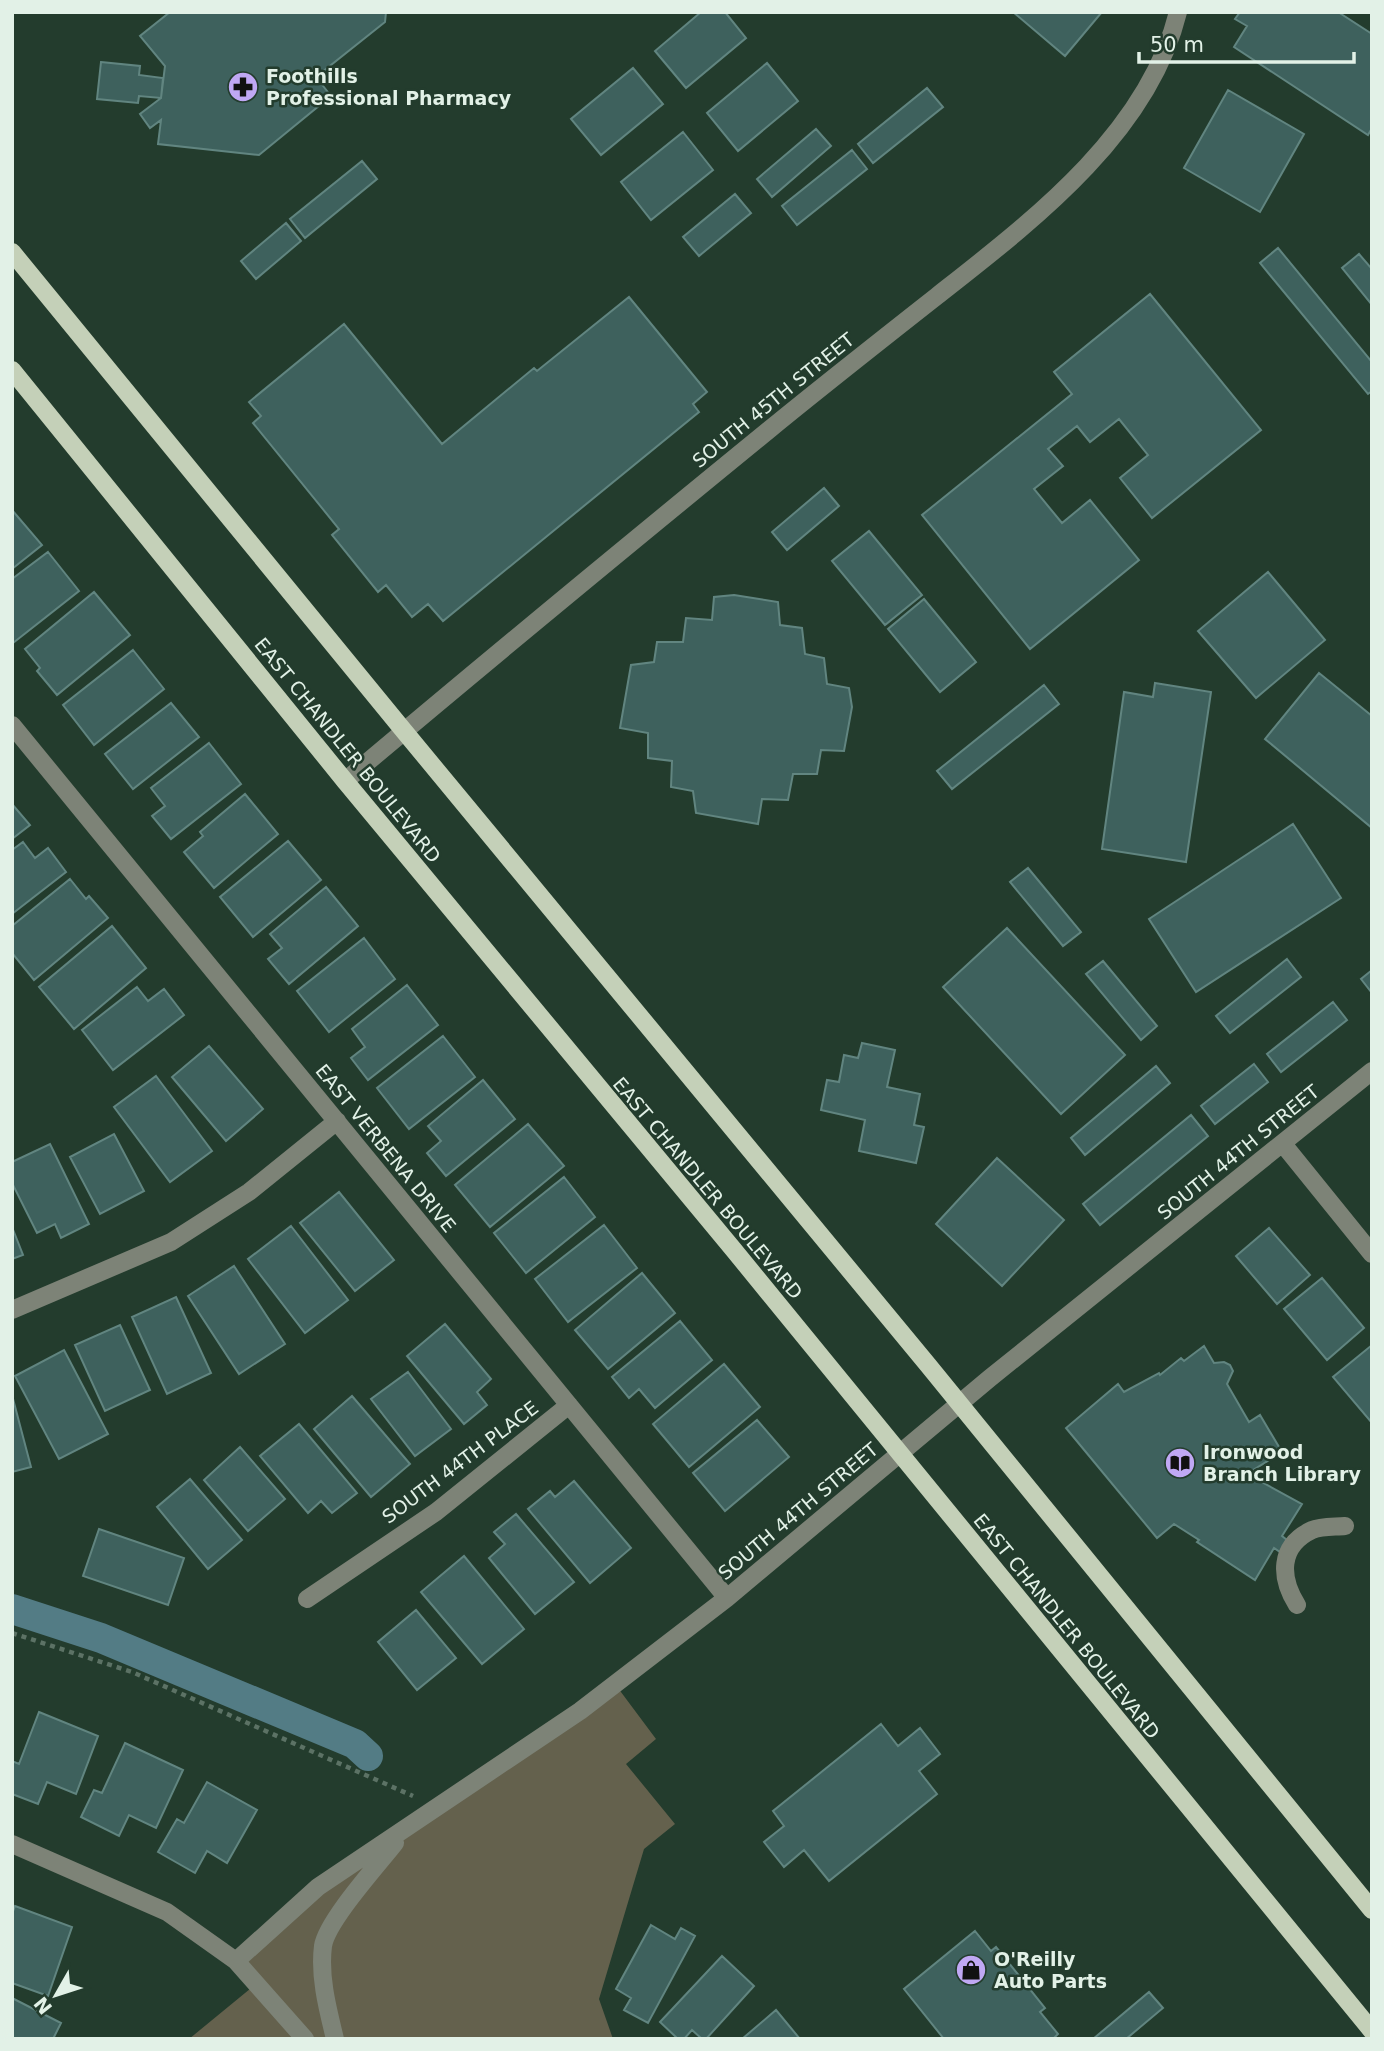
<svg xmlns="http://www.w3.org/2000/svg" width="1384" height="2051" font-family="'DejaVu Sans',sans-serif">
  <style>
    .green { fill: #64614d }
    .lines { fill: none; stroke-linecap: round; stroke-linejoin: round }
    .canal { stroke: #537c85; stroke-width: 30 }
    .building { fill: #3e615d; stroke: #618580; stroke-width: 2 }
    .path { stroke: #5c7265; stroke-width: 4.5; stroke-dasharray: 5 5; stroke-linecap: butt }
    .minor { stroke: #7d8377; stroke-width: 18 }
    .major { stroke: #c4d0b8; stroke-width: 18 }
    .labels { text-anchor: middle; stroke-width: 5; stroke-linejoin: round; paint-order: stroke }
    .poi-label { font-size: 19px; font-weight: bold; fill: #e2f1e7; stroke: #233c2d; text-anchor: start }
    .street-label { font-size: 19px; fill: #e2f1e7; stroke: #233c2d }
  </style>
  <rect width="100%" height="100%" fill="#233c2d"/>
  <path class="green" d="M615 1684 656 1739 626 1764 675 1824 644 1849 599 1999 613 2039H189L256 1984 236 1961 318 1887Z"/>
  <g class="lines">
    <path class="canal" d="M12 1609 101 1638 355 1744 368 1756"/>
  </g>
  <path class="building" d="M170 12H386L385 22 316 77 331 96 259 155 158 144 161 120 150 128 140 114 161 98 165 66 140 36Z
    M701 12H725L746 38 686 88 655 51Z
    M1013 12H1102L1065 56Z
    M1240 12H1338L1372 34V128L1368 135 1234 47 1247 26 1235 19Z
    M101 62 140 66 139 75 163 78 161 98 139 96 138 103 97 99Z
    M767 63 798 101 738 151 707 113Z
    M633 68 663 104 601 155 571 119Z
    M927 88 943 107 873 163 858 144Z
    M1228 90 1304 134 1260 212 1184 168Z
    M816 129 831 146 772 197 757 179Z
    M683 132 713 170 651 220 621 182Z
    M852 150 867 169 797 225 782 206Z
    M362 161 377 179 305 238 290 219Z
    M735 194 751 213 699 256 683 237Z
    M286 223 301 241 256 279 241 261Z
    M1278 248 1372 362V391L1368 394 1260 263Z
    M1359 254 1372 269V305L1342 268Z
    M1150 294 1261 430 1152 518 1120 478 1148 455 1119 419 1090 442 1077 426 1048 449 1063 466 1034 489 1062 523 1090 500 1139 560 1030 649 922 515 1072 394 1054 372Z
    M629 297 707 392 693 404 699 412 443 621 428 604 412 617 386 585 378 592 332 535 339 529 253 423 261 416 249 402 344 324 442 444 534 368 537 371Z
    M824 488 839 506 787 550 772 532Z
    M12 510 42 545 12 569Z
    M869 531 922 595 885 625 832 561Z
    M48 552 79 591 13 643 12 579Z
    M1268 572 1325 640 1256 698 1198 631Z
    M94 592 130 635 57 695 37 671 40 668 25 649Z
    M734 595 778 602 780 625 802 628 805 654 824 658 827 684 849 688 852 707 844 751 821 750 817 774H793L788 800 762 799 758 824 696 813 693 791 671 787 672 761 648 758V733L620 728 631 665 654 662 657 642H683L686 618 712 620 714 597Z
    M924 599 976 662 940 692 888 629Z
    M133 650 164 689 94 745 63 705Z
    M1319 673 1372 716V828L1265 739Z
    M1155 683 1211 692 1186 862 1102 849 1124 692 1153 697Z
    M1044 685 1059 704 952 789 937 771Z
    M171 703 199 737 133 789 105 754Z
    M209 743 241 784 171 839 152 816 165 806 151 788Z
    M245 794 278 834 214 888 184 852 203 836 200 832Z
    M12 804 30 825 12 839Z
    M1293 824 1341 898 1196 992 1149 919Z
    M288 841 321 880 253 937 220 897Z
    M23 842 35 858 48 848 66 872 12 914V850Z
    M1028 868 1081 932 1063 946 1010 882Z
    M70 879 86 899 89 896 108 918 34 980 12 953V926Z
    M326 887 358 926 289 984 268 959 282 948 270 934Z
    M112 926 146 968 74 1029 39 987Z
    M1007 928 1125 1055 1061 1114 943 987Z
    M364 938 395 979 329 1032 297 991Z
    M1287 959 1301 977 1230 1033 1216 1016Z
    M1103 961 1157 1026 1141 1040 1086 974Z
    M1372 970V993L1361 979Z
    M407 985 438 1025 368 1080 351 1058 365 1047 352 1029Z
    M137 987 148 1001 164 989 184 1015 113 1070 82 1030Z
    M1333 1002 1347 1020 1281 1072 1267 1054Z
    M443 1036 475 1077 409 1129 377 1088Z
    M862 1043 895 1050 887 1087 920 1094 914 1125 924 1127 916 1163 859 1151 865 1120 821 1110 827 1080 839 1082 844 1055 858 1058Z
    M209 1046 263 1109 226 1141 172 1077Z
    M1254 1064 1268 1082 1215 1124 1201 1106Z
    M1156 1066 1170 1083 1085 1155 1071 1138Z
    M156 1076 212 1151 170 1182 114 1107Z
    M483 1080 515 1119 446 1176 427 1153 441 1141 428 1126Z
    M1191 1115 1208 1136 1100 1225 1083 1204Z
    M528 1124 564 1166 490 1227 455 1185Z
    M114 1134 144 1191 100 1214 70 1157Z
    M50 1144 89 1224 61 1238 55 1224 37 1233 12 1183V1162Z
    M997 1158 1064 1220 1002 1286 936 1224Z
    M564 1177 595 1217 526 1273 494 1233Z
    M339 1192 394 1260 355 1291 300 1223Z
    M604 1225 637 1268 568 1322 535 1279Z
    M291 1226 348 1300 305 1333 248 1259Z
    M12 1227 23 1255 12 1259Z
    M1269 1228 1310 1275 1277 1304 1236 1256Z
    M234 1266 285 1344 239 1374 188 1296Z
    M642 1273 675 1313 608 1369 575 1330Z
    M1322 1278 1364 1328 1327 1360 1284 1309Z
    M176 1297 211 1373 167 1394 132 1317Z
    M680 1321 712 1360 655 1408 639 1389 629 1398 612 1377Z
    M445 1324 491 1379 477 1392 487 1405 464 1424 407 1356Z
    M120 1325 150 1390 105 1411 75 1345Z
    M1372 1345V1423L1333 1377Z
    M1204 1346 1214 1363 1224 1362 1230 1365 1233 1371 1227 1384 1249 1422 1260 1415 1282 1452 1247 1474 1302 1504 1282 1536 1287 1540 1280 1552 1274 1548 1255 1580 1197 1542 1199 1540 1174 1524 1157 1538 1066 1428 1118 1384 1124 1392 1159 1373 1160 1375 1181 1358 1184 1361Z
    M64 1350 108 1434 59 1459 15 1376Z
    M724 1364 760 1407 689 1467 653 1424Z
    M408 1372 451 1429 415 1456 371 1399Z
    M12 1395 31 1467 12 1472Z
    M352 1396 410 1464 371 1497 314 1429Z
    M757 1420 789 1457 725 1511 693 1473Z
    M299 1424 357 1493 332 1513 321 1501 308 1513 260 1456Z
    M240 1447 285 1499 248 1531 204 1480Z
    M190 1479 242 1540 208 1569 157 1507Z
    M574 1481 631 1548 590 1583 528 1509 550 1491 555 1497Z
    M516 1514 574 1582 535 1614 489 1558 505 1544 494 1532Z
    M99 1529 184 1558 168 1605 83 1576Z
    M464 1556 524 1629 482 1664 421 1592Z
    M416 1610 456 1658 417 1690 378 1642Z
    M39 1712 98 1736 76 1794 47 1782 38 1804 12 1794V1761L19 1764Z
    M881 1724 898 1746 920 1728 940 1754 919 1771 937 1794 829 1881 804 1850 784 1867 764 1842 784 1826 773 1811Z
    M125 1743 183 1770 156 1828 129 1815 119 1836 81 1817 94 1790 102 1793Z
    M207 1782 257 1810 227 1863 207 1851 195 1873 158 1852 177 1819 184 1823Z
    M15 1906 72 1927 48 1996 12 1983V1914Z
    M651 1925 675 1939 681 1928 695 1936 648 2023 624 2010 631 1998 616 1989Z
    M975 1931 991 1951 996 1947 1045 2008 1040 2012 1058 2034 1053 2039H944L904 1989Z
    M722 1956 754 1986 706 2039H702L692 2030 684 2039H678L660 2022Z
    M1149 1992 1163 2008 1126 2039H1093Z
    M12 1998 61 2023 53 2039H12Z
    M776 2010 800 2039H742Z"/>
  <g class="lines">
    <path class="path" d="M12 1633 132 1672 413 1796"/>
    <path class="minor" d="M12 725 727 1598
      M345 781C486 662 628 545 770 429 825 384 881 340 937 296 1031 222 1148 134 1178 12
      M1283 1144 1372 1254
      M12 1310 171 1242 249 1192 337 1121
      M307 1599 436 1512 569 1405
      M1297 1605C1280 1578 1278 1546 1312 1530 1321 1526 1335 1527 1345 1526
      M12 1844 167 1912 236 1961 305 2039
      M236 1961 318 1887 580 1711 727 1598 990 1378 1372 1071
      M335 2039C328 2010 319 1977 323 1946 327 1921 377 1866 395 1843"/>
    <path class="major" d="M12 252 404 731 928 1365 1372 1910
      M12 370 345 781 733 1249 1372 2031"/>
  </g>
  <defs>
    <g id="pharmacy-disc" transform="scale(1.575)"><circle r="9.5" fill="#c0a8f4" stroke="#233c2d"/><path d="M-2-6h4v4h4v4h-4v4h-4v-4h-4v-4h4Z" fill="#111"/></g>
    <g id="library-disc" transform="scale(1.575)"><circle r="9.5" fill="#c0a8f4" stroke="#233c2d"/><path d="M-6-4Q-3-5.5-.7-3.5V5Q-3 3-6 4ZM6-4Q3-5.5 .7-3.5V5Q3 3 6 4Z" fill="#111"/></g>
    <g id="shop-disc" transform="scale(1.575)"><circle r="9.5" fill="#c0a8f4" stroke="#233c2d"/><path d="M-5-2.5h2.3a2.7 3.5 0 0 1 5.4 0H5L5.5 6h-11ZM-1.5-2.5h3a1.5 2.3 0 0 0-3 0Z" fill="#111"/></g>
  </defs>
  <g fill-rule="evenodd">
    <use href="#pharmacy-disc" x="243" y="87"/>
    <use href="#library-disc" x="1180" y="1463"/>
    <use href="#shop-disc" x="971" y="1970"/>
  </g>
  <g class="labels">
    <g class="poi-label">
      <text x="266" y="83">Foothills<tspan x="266" dy="22">Professional Pharmacy</tspan></text>
      <text x="1203" y="1459">Ironwood<tspan x="1203" dy="22">Branch Library</tspan></text>
      <text x="994" y="1966">O'Reilly<tspan x="994" dy="22">Auto Parts</tspan></text>
    </g>
    <g class="street-label">
      <text transform="translate(773 400) rotate(-39)" y="7">SOUTH 45TH STREET</text>
      <text transform="translate(348 750) rotate(51)" y="7">EAST CHANDLER BOULEVARD</text>
      <text transform="translate(386 1148) rotate(51)" y="7">EAST VERBENA DRIVE</text>
      <text transform="translate(1238 1152) rotate(-39)" y="7">SOUTH 44TH STREET</text>
      <text transform="translate(708 1188) rotate(50)" y="7">EAST CHANDLER BOULEVARD</text>
      <text transform="translate(460 1462) rotate(-37)" y="7">SOUTH 44TH PLACE</text>
      <text transform="translate(798 1511) rotate(-40)" y="7">SOUTH 44TH STREET</text>
      <text transform="translate(1067 1626) rotate(51)" y="7">EAST CHANDLER BOULEVARD</text>
    </g>
  </g>
  <rect width="1384" height="2051" fill="none" stroke="#e2f1e7" stroke-width="28"/>
  <g transform="translate(56 1995) rotate(231)" stroke="#233c2d" stroke-width="5" paint-order="stroke">
  <path d="M0-5L12 26L0 18L-12 26Z" fill="#e2f1e7"/>
  <text y="-10" font-size="19" font-weight="bold" text-anchor="middle" fill="#e2f1e7">N</text>
  </g>
  <path d="M1139 52v10h215v-10" fill="none" stroke="#e2f1e7" stroke-width="3.5"/>
  <text x="1150" y="52" font-size="21" fill="#e2f1e7" stroke="#233c2d" stroke-width="5" paint-order="stroke">50 m</text>
</svg>
